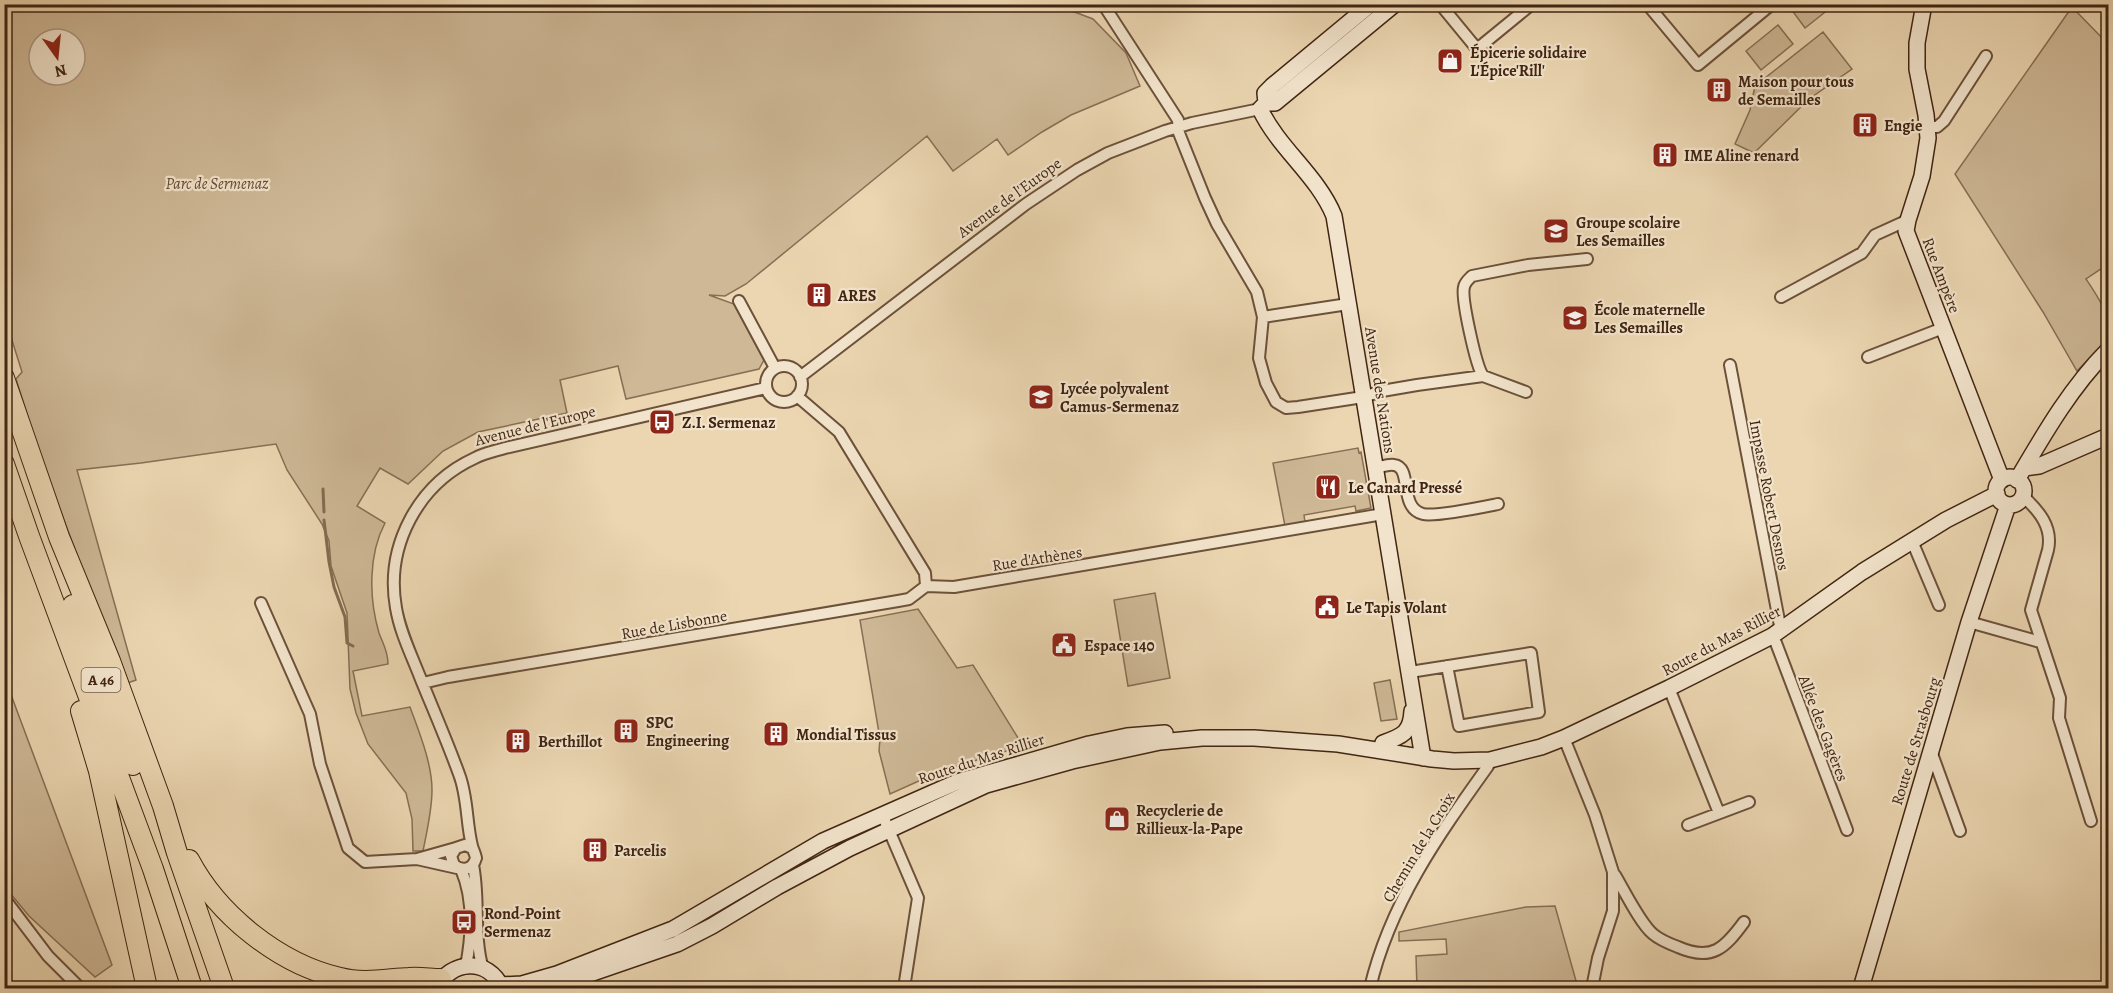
<svg xmlns="http://www.w3.org/2000/svg" width="2113" height="993" font-family="Alegreya,serif">
  <style>
    .green { fill: #ceb896; stroke: #886e54; stroke-width: 1.5; fill-rule: evenodd }
    .lines { fill: none; stroke-linecap: round; stroke-linejoin: round }
    .stream { stroke: #846b51; stroke-width: 3 }
    .street-casing { stroke: #6c513a; stroke-width: 14 }
    .secondary-casing { stroke: #412512; stroke-width: 18 }
    .highway-casing { stroke: #412512; stroke-width: 22 }
    .street { stroke: #f2e4cc; stroke-width: 10 }
    .secondary { stroke: #f2e4cc; stroke-width: 15 }
    .highway { stroke: #ebd6b1; stroke-width: 20 }
    .labels { text-anchor: middle; stroke-width: 4.5; stroke-linejoin: round; paint-order: stroke }
    .shield { fill: #f2e4cc; stroke: #765e4a; stroke-width: 1.5 }
    .shield-label { font-size: 15px; font-weight: bold; fill: #412512 }
    .poi-label { font-size: 16px; font-weight: bold; fill: #412512; stroke: #f2e4cc; text-anchor: start }
    .park-label { font-size: 16px; font-style: italic; fill: #644a33; stroke: #f2e4cc }
    .street-label { font-size: 16px; fill: #412512; stroke: #f2e4cc }
  </style>
  <rect width="100%" height="100%" fill="#ebd6b1"/>
  <filter id="stains"><feTurbulence type="fractalNoise" baseFrequency=".00333" numOctaves="4"/><feColorMatrix values="0 0 0 0 .2 0 0 0 0 .09 0 0 0 0 .02 0 0 0 .5 -.17"/></filter>
  <radialGradient id="worn" r=".72"><stop offset=".6" stop-color="#630" stop-opacity="0"/><stop offset="1" stop-color="#630" stop-opacity=".3"/></radialGradient>
  <path class="green" d="M4 5H1061L1072 11 1093 19 1126 53 1140 86 1071 115 1042 132 1008 155 997 139 953 171 927 136 746 284 725 296 709 295 734 304 764 360 759 369 626 399 618 366 560 380 567 413 478 432 443 451 408 484 380 468 357 506 385 523C368 555 369 599 379 633 383 644 388 651 388 664L353 671 362 716 410 707C419 732 432 763 432 790 432 810 427 831 423 851H413L412 819 406 793 368 744 356 713 350 689 347 613 331 566 329 541 322 524 287 470 276 444 141 463 77 470 136 680 125 684 41 458 16 379 22 372 5 318ZM39 39H75V75H39Z
    M1797 5V4L1834 5 1805 28 1791 9Z
    M2072 7 2108 44V264L2086 279C2101 301 2108 311 2108 339L2077 371 2043 312 1955 174Z
    M1778 25 1793 44 1761 70 1746 51Z
    M1823 32 1852 69 1809 99 1754 153 1735 144 1750 110 1755 86Z
    M1358 448 1359 453 1361 452 1371 508 1356 511 1355 506 1304 515 1305 522 1285 526 1273 463Z
    M1155 593 1170 678 1128 686 1114 600Z
    M918 609 957 668 973 665 1023 746 941 771 890 794 879 751 880 739 860 620Z
    M4 676 112 965 95 977 29 916 5 887Z
    M1390 680 1397 719 1381 721 1374 683Z
    M1555 906 1578 988H1417L1416 956 1447 954 1446 939 1399 941V932L1526 907Z"/>
  <g class="lines">
    <path class="stream" d="M323 489 324 512
      M324 520 329 562 334 587 345 617 347 643 353 646"/>
    <g class="street-casing">
      <path id="street" d="M1103 4 1178 120 1179 133 1205 198 1217 224 1257 292 1263 317 1259 358 1266 383 1276 402 1286 408 1298 407 1363 397 1382 391 1417 385 1483 376 1526 392
        M1440 4 1477 49 1532 4
        M1647 4 1698 65 1772 4
        M1927 127H1937L1944 121 1986 56
        M1781 297 1862 253 1875 235 1908 220
        M739 301 775 368
        M1263 317 1348 304
        M1868 357 1943 328
        M1730 365 1781 631
        M766 384a18 18 0 1 1 36 0a18 18 0 1 1-36 0Z
        M1483 376C1476 366 1461 298 1464 287 1465 282 1469 279 1472 276L1528 265 1587 259
        M800 377 1026 204 1077 170 1108 153 1165 131 1192 123 1260 109
        M797 396 839 432 925 573 926 586 954 587 1383 514
        M1375 468C1381 467 1388 464 1394 465 1413 467 1398 508 1423 514 1435 517 1483 507 1498 504
        M2023 496C2039 511 2053 527 2048 550L2031 610 2060 698 2059 718 2091 821
        M1912 541 1939 605
        M261 603 310 714 320 764 348 848 365 862 417 859 456 848
        M1969 622 2040 642
        M1772 636 1776 643 1847 830
        M1410 672 1531 653 1539 712 1459 726 1447 666
        M423 683 448 677 898 601 909 599 926 586
        M1669 688 1719 813
        M1564 738 1595 815 1613 872V911L1598 958 1592 988
        M1931 751 1960 831
        M882 814 918 898 904 988
        M1688 825 1749 802
        M472 848 465 845 456 848 451 856 454 865C463 872 473 869 476 858 475 853 473 850 472 846 466 822 468 797 459 774 447 741 433 709 420 677 411 654 400 632 396 608 385 546 418 484 475 458 484 453 495 451 505 448L766 388
        M417 859 457 868
        M473 865C480 899 473 936 483 969
        M461 869C474 899 472 935 466 966
        M1615 875C1624 890 1640 923 1653 934 1660 940 1670 944 1678 947 1712 962 1725 948 1744 922
        M4 898 48 956 80 988
        M1370 988C1390 903 1438 836 1488 766L1490 760"/>
    </g>
    <g class="secondary-casing">
      <path id="secondary" d="M1395 4 1275 103H1266L1260 109C1279 149 1318 176 1334 216L1423 758
        M1924 4 1917 43V69L1926 115 1928 138 1922 176 1908 220 1906 231 2002 480
        M1266 103 1265 93 1272 86 1371 4
        M2024 468 2039 466 2108 436
        M1996 491a14 14 0 1 1 28 0a14 14 0 1 1-28 0Z
        M2017 480C2044 434 2071 387 2108 350
        M1383 743C1402 736 1411 733 1412 711
        M501 985 522 984 557 974 673 929 823 841 957 782 1089 744 1127 736 1165 733
        M436 988C451 960 488 957 502 988
        M549 988 677 944 712 926 777 887 850 848 986 785 1072 761 1160 742 1202 738H1254L1338 744 1432 759 1454 761 1490 760 1541 747 1564 738 1669 688 1772 636 1862 572 1946 520 1997 494
        M1861 988 1969 622 2008 505"/>
    </g>
    <g class="highway-casing">
      <path id="highway" d="M4 378 59 537 110 661 163 806 177 853 224 988
        M4 464 29 536 153 869 192 988
        M73 605 133 765
        M81 711 99 771 147 988
        M189 860C218 915 279 964 340 978 363 984 387 979 409 978 420 977 431 979 441 979"/>
    </g>
    <use href="#street" class="street"/>
    <use href="#secondary" class="secondary"/>
    <use href="#highway" class="highway"/>
  </g>
  <defs>
    <g id="shop-square" transform="scale(1.35)"><rect x="-9" y="-9" width="18" height="18" rx="4" fill="#8f2418" stroke="#f2e4cc"/><path d="M-5-2.5h2.3a2.7 3.5 0 0 1 5.4 0H5L5.5 6h-11ZM-1.5-2.5h3a1.5 2.3 0 0 0-3 0Z" fill="#fff"/></g>
    <g id="building-square" transform="scale(1.35)"><rect x="-9" y="-9" width="18" height="18" rx="4" fill="#8f2418" stroke="#f2e4cc"/><path d="M-4-6H4V6H1V3H-1V6H-4ZM-2.5-4.3h1.7v1.8h-1.7ZM.8-4.3h1.7v1.8H.8ZM-2.5-1h1.7V.8h-1.7ZM.8-1h1.7V.8H.8Z" fill="#fff"/></g>
    <g id="school-square" transform="scale(1.35)"><rect x="-9" y="-9" width="18" height="18" rx="4" fill="#8f2418" stroke="#f2e4cc"/><path d="M0-5L7-2L0 1L-7-2ZM-4 1L0 2.5L4 1V4Q0 6-4 4Z" fill="#fff"/></g>
    <g id="bus-square" transform="scale(1.35)"><rect x="-9" y="-9" width="18" height="18" rx="4" fill="#8f2418" stroke="#f2e4cc"/><path d="M-5-6H5V4H4V6H2V4H-2V6H-4V4H-5ZM-3.5-4V0h7V-4ZM-3.5 1.2v1.5H-2V1.2ZM2 1.2v1.5H3.5V1.2Z" fill="#fff"/></g>
    <g id="restaurant-square" transform="scale(1.35)"><rect x="-9" y="-9" width="18" height="18" rx="4" fill="#8f2418" stroke="#f2e4cc"/><path d="M-5-6h1v4h1v-4h1v4h1v-4h1v5L-1.5 .5V6h-2V.5L-5-1ZM5-6V6H3V1.5H1.5Q1.5-4 5-6Z" fill="#fff"/></g>
    <g id="civic-square" transform="scale(1.35)"><rect x="-9" y="-9" width="18" height="18" rx="4" fill="#8f2418" stroke="#f2e4cc"/><path d="M-.6-6.5H3V-4.5H.6V-3L4-1V1h2V6H-6V1h2V-1L-.6-3ZM-1.2 2.5V6h2.4V2.5Z" fill="#fff"/></g>
  </defs>
  <g fill-rule="evenodd">
    <use href="#shop-square" x="1450" y="61"/>
    <use href="#building-square" x="1719" y="90"/>
    <use href="#building-square" x="1865" y="125"/>
    <use href="#building-square" x="1665" y="155"/>
    <use href="#school-square" x="1556" y="231"/>
    <use href="#building-square" x="819" y="295"/>
    <use href="#school-square" x="1575" y="318"/>
    <use href="#school-square" x="1041" y="397"/>
    <use href="#bus-square" x="662" y="422"/>
    <use href="#restaurant-square" x="1328" y="487"/>
    <use href="#civic-square" x="1327" y="607"/>
    <use href="#civic-square" x="1064" y="645"/>
    <use href="#building-square" x="626" y="731"/>
    <use href="#building-square" x="776" y="734"/>
    <use href="#building-square" x="518" y="741"/>
    <use href="#shop-square" x="1117" y="819"/>
    <use href="#building-square" x="595" y="850"/>
    <use href="#bus-square" x="464" y="922"/>
  </g>
  <g class="labels">
    <rect class="shield" x="81.5" y="668" width="39" height="24" rx="4.5"/>
    <g class="shield-label">
      <text x="101" y="685">A 46</text>
    </g>
    <g class="poi-label">
      <text x="1470" y="58">Épicerie solidaire<tspan x="1470" dy="18">L'Épice'Rill'</tspan></text>
      <text x="1738" y="87">Maison pour tous<tspan x="1738" dy="18">de Semailles</tspan></text>
      <text x="1884" y="131">Engie</text>
      <text x="1684" y="161">IME Aline renard</text>
      <text x="1576" y="228">Groupe scolaire<tspan x="1576" dy="18">Les Semailles</tspan></text>
      <text x="838" y="301">ARES</text>
      <text x="1594" y="315">École maternelle<tspan x="1594" dy="18">Les Semailles</tspan></text>
      <text x="1060" y="394">Lycée polyvalent<tspan x="1060" dy="18">Camus-Sermenaz</tspan></text>
      <text x="682" y="428">Z.I. Sermenaz</text>
      <text x="1348" y="493">Le Canard Pressé</text>
      <text x="1346" y="613">Le Tapis Volant</text>
      <text x="1084" y="651">Espace 140</text>
      <text x="646" y="728">SPC<tspan x="646" dy="18">Engineering</tspan></text>
      <text x="796" y="740">Mondial Tissus</text>
      <text x="538" y="747">Berthillot</text>
      <text x="1136" y="816">Recyclerie de<tspan x="1136" dy="18">Rillieux-la-Pape</tspan></text>
      <text x="614" y="856">Parcelis</text>
      <text x="484" y="919">Rond-Point<tspan x="484" dy="18">Sermenaz</tspan></text>
    </g>
    <g class="park-label">
      <text x="217" y="189">Parc de Sermenaz</text>
    </g>
    <g class="street-label">
      <text transform="translate(1009 197) rotate(-36)" y="6">Avenue de l'Europe</text>
      <text transform="translate(1942 275) rotate(69)" y="6">Rue Ampère</text>
      <text transform="translate(1381 390) rotate(81)" y="6">Avenue des Nations</text>
      <text transform="translate(535 425) rotate(-14)" y="6">Avenue de l'Europe</text>
      <text transform="translate(1770 495) rotate(79)" y="6">Impasse Robert Desnos</text>
      <text transform="translate(1037 558) rotate(-9)" y="6">Rue d'Athènes</text>
      <text transform="translate(674 624) rotate(-10)" y="6">Rue de Lisbonne</text>
      <text transform="translate(1721 640) rotate(-28)" y="6">Route du Mas Rillier</text>
      <text transform="translate(1824 728) rotate(69)" y="6">Allée des Gagères</text>
      <text transform="translate(1915 741) rotate(-73)" y="6">Route de Strasbourg</text>
      <text transform="translate(981 758) rotate(-18)" y="6">Route du Mas Rillier</text>
      <text transform="translate(1418 847) rotate(-59)" y="6">Chemin de la Croix</text>
    </g>
  </g>
  <rect width="2113" height="993" fill="none" stroke="#ebd6b1" stroke-width="24"/>
  <rect x="6" y="6" width="2101" height="981" fill="none" stroke="#412512" stroke-width="3"/>
  <rect x="12" y="12" width="2089" height="969" fill="none" stroke="#412512" stroke-width="1.5"/>
  <g transform="translate(57 57) rotate(165)"><circle r="28" fill="#f2e4cc" stroke="#ab9882" stroke-width="1.5"/>
  <path d="M0-4.5L10 22L0 15L-10 22Z" fill="#8f2418"/>
  <text y="-9" font-size="16" font-weight="bold" text-anchor="middle" fill="#412512">N</text>
  </g>
  <rect width="100%" height="100%" filter="url(#stains)"/>
  <rect width="100%" height="100%" fill="url(#worn)"/>
</svg>
